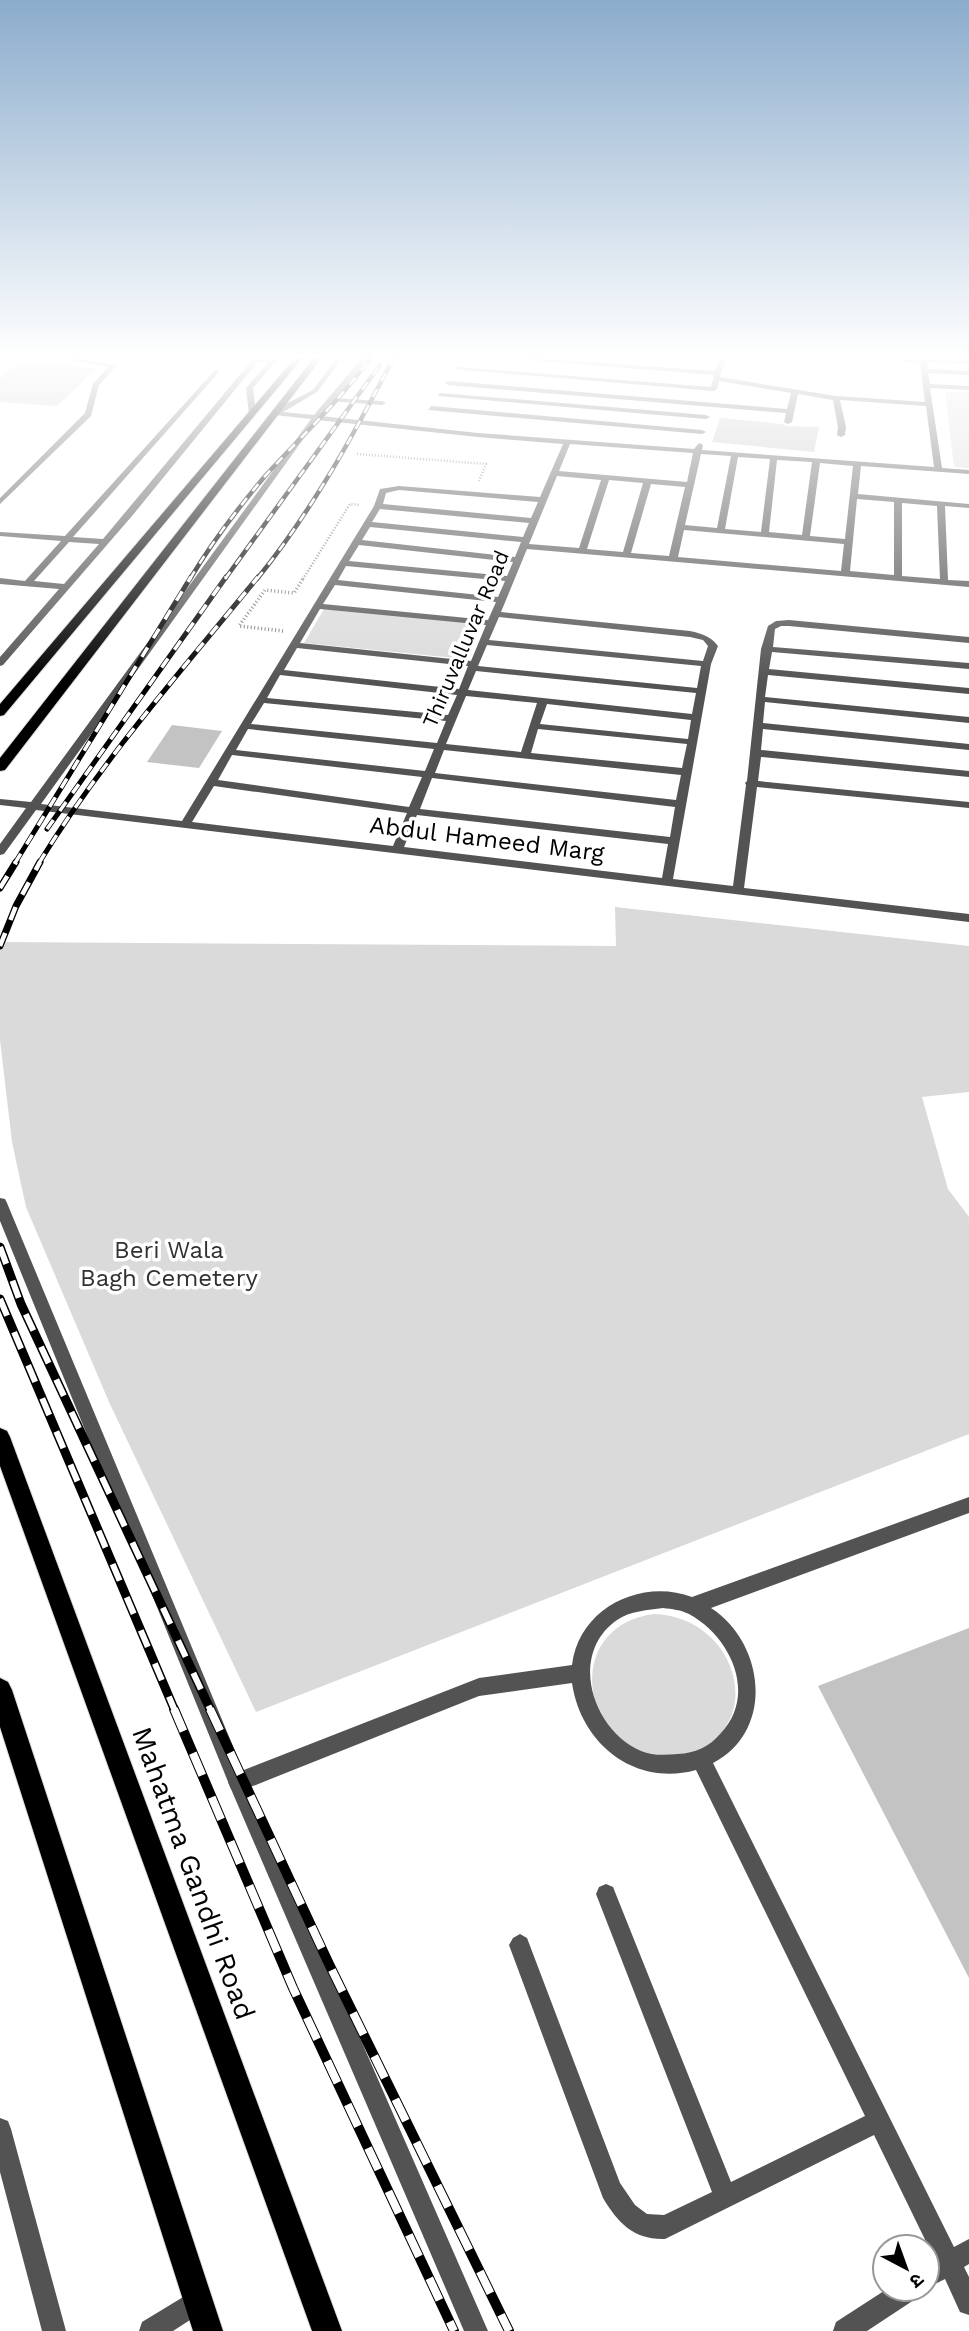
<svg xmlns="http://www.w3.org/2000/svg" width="969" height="2331" font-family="'Work Sans','Noto Sans Devanagari',sans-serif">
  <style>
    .green { fill: #dadada }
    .building { fill: #c3c3c3 }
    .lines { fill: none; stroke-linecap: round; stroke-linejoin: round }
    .primary-casing { stroke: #dbdbdb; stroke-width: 2 }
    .path-far1 { stroke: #757575; stroke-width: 2.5; stroke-dasharray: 1 2; stroke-linecap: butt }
    .path { stroke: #757575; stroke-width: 3.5; stroke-dasharray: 1 2.5; stroke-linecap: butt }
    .service { fill: #535353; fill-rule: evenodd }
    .minor { fill: #535353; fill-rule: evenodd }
    .tertiary { fill: #535353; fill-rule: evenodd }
    .primary { fill: #000; fill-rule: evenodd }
    .rail-far4-casing { stroke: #000; stroke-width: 4.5 }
    .rail-far3-casing { stroke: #000; stroke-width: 5 }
    .rail-far2-casing { stroke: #000; stroke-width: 7 }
    .rail-far1-casing { stroke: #000; stroke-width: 9 }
    .rail-casing { stroke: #000; stroke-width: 10 }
    .rail-far4 { stroke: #fff; stroke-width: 2.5; stroke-dasharray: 9; stroke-linecap: butt }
    .rail-far3 { stroke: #fff; stroke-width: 3.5; stroke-dasharray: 11; stroke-linecap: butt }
    .rail-far2 { stroke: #fff; stroke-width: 4.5; stroke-dasharray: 14; stroke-linecap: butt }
    .rail-far1 { stroke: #fff; stroke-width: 6; stroke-dasharray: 18; stroke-linecap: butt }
    .rail { stroke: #fff; stroke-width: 8; stroke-dasharray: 24; stroke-linecap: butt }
    .labels { text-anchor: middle; stroke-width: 7; stroke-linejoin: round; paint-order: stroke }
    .far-street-label { font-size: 21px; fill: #000; stroke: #fff }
    .street-label { font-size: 24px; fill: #000; stroke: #fff }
    .park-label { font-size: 24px; fill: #313131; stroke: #fff }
    .near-street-label { font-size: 28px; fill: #000; stroke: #fff }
  </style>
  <rect width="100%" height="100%" fill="#fff"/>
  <path class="green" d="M945 392H969V468L954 467Z
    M324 609 470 623 455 658 304 643Z
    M615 907 969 946V1092L922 1097 948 1189 969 1217V1434L256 1712 109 1402 26 1207 12 1142 0 1040V942L616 946Z
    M654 1614C740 1617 772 1733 680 1757 674 1758 666 1756 659 1756 580 1748 562 1626 654 1614Z"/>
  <path class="building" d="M19 362 97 368 57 406 0 402V378Z
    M720 418 782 424 787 426 819 427 814 452 712 442Z
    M172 725 222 731 199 768 147 762Z
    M969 1628V1978L818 1686Z"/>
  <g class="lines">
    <g class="primary-casing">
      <path id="primary" d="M294 359H302L4 715 0 716V704Z
        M313 359H321L5 770 0 771V758Z
        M0 1428 7 1431 10 1437 342 2331H312L0 1466Z
        M0 1678 8 1682 12 1690 223 2331H193L0 1727Z"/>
    </g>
    <path class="path-far1" d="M357 454 486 464 479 481
      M303 579 350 504 360 505"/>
    <path class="path" d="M283 631 239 626 265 590 294 593 304 577"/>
    <path class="service" d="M66 359H81L116 366 99 385 91 416 0 504V498L85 413 93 384 108 367Z
      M253 359H260L132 516 3 665 0 666V657L59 589 0 584V578L25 581 61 541 0 536V532L65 536 215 370H219V372L73 537 103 539ZM69 542 99 544 64 584 34 581Z
      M331 398 382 401 386 403 382 405 329 401Z
      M969 1497V1513L711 1608C765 1643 775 1731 713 1763L954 2247 969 2239V2264L964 2267 969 2277V2315L960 2312 945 2279 927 2288V2262L934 2258 874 2135 665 2239C634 2240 618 2223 603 2198L509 1945 513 1938 520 1934 527 1938 620 2183 635 2205 647 2214 664 2215 712 2192 596 1894 599 1887 606 1884 613 1887 731 2182 865 2116 696 1770C635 1787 581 1744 572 1683L479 1696 238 1792 231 1789 228 1782 231 1775 479 1678 572 1665C579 1608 641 1578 692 1597ZM663 1608C672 1609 681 1610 689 1614 731 1637 758 1695 720 1734 709 1747 695 1753 678 1754 666 1755 652 1756 641 1751 592 1730 568 1654 617 1620 630 1611 648 1610 663 1608Z
      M0 2118 8 2121 11 2129 66 2331H42L0 2172Z
      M198 2288 207 2291 210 2300 207 2309 173 2331H139L142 2322Z
      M887 2289H920L917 2298 867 2331H833L836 2322Z"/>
    <path class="minor" d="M253 359 277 361 274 363 256 362Z
      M361 359H368L321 416 478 433 694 449 699 443 703 445 702 450 934 467 926 406 840 400 846 427 845 435 841 437 837 435 838 427 833 400 798 394 792 422 788 424 784 422 786 413 448 385 445 383 448 381 787 409 791 393 719 381 717 389 714 391 454 369 457 367 711 387 714 375 514 359H545L715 371 719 359H725L720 377 836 396 925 402 920 363 887 359 969 360V364L927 362 928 369 969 371V375L928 373 930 384 969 386V390L930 388 942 468 969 470V474L861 466 858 494 969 504V508L945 506 948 580 969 581V587L527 549 501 612 690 631C703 634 710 636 718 646L711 664 673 879 733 886 746 785 745 783 747 781 761 649 768 626 776 621 789 620 969 637V643L789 626H781L775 629 773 647 969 663V669L772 652 769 669 969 688V694L768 675 765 697 969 717V723L765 702 763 723 969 744V750L763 729 761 750 969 771V777L761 757 758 781 969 802V808L757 787 744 888 969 914V922L36 810 4 854 0 855V844L26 808 0 805V799L31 802 311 419 275 415 272 411 314 415ZM317 420 478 437 563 444 540 497 399 486 380 489 374 506 182 821 41 804ZM570 444 693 453 687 482 559 471ZM701 454 731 456 717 528 685 525ZM738 457 770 459 761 532 725 529ZM777 460 812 462 802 535 769 532ZM820 463 853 466 845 539 810 536ZM557 476 601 480 579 548 529 544ZM609 480 643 483 623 552 587 549ZM651 484 685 487 669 556 631 553ZM399 490 538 502 531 518 383 504 386 493ZM857 499 894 502V575L850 571ZM902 503 937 506 940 579 902 576ZM380 509 529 523 523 537 372 522ZM370 527 521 542 515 557 362 540ZM684 530 844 544 841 571 678 557ZM359 545 513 562 507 576 349 561ZM346 566 505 581 498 597 338 580ZM335 585 496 602 488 620 323 604ZM320 609 486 625 471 661 300 643ZM499 617 690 637 703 640 708 646 703 661 489 640ZM487 645 701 666 697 688 478 666ZM297 648 468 666 459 689 284 670ZM476 671 696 693 692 714 468 690ZM280 675 457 695 448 715 267 698ZM466 696 537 703 521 752 446 744ZM264 703 446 721 437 743 251 724ZM547 704 691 720 688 739 540 724ZM248 729 434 749 425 771 236 750ZM538 729 687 744 682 768 531 753ZM444 750 681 775 676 800 435 773ZM232 755 422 777 409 807 218 780ZM432 778 675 807 670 837 420 809ZM214 786 407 813 393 846 192 822ZM417 815 668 844 662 878 404 847Z
      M440 393 706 415 710 417 706 419 438 396Z
      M431 406 702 430 706 432 702 434 428 410Z
      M0 1198 5 1199 7 1203 245 1775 488 2331H464L231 1789 0 1221Z"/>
    <path class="tertiary" d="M271 359H278L253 388 256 413 249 415 246 388Z
      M336 359H342L317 392 278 415H272V411L313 390Z"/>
    <use href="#primary" class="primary"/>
    <g class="rail-far4-casing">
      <path id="rail-far4" d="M190 579C212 542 238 508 266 475 301 437 339 401 370 359
        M225 579 380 365
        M257 579C312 511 353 436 393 359"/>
    </g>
    <g class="rail-far3-casing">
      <path id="rail-far3" d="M47 829 226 577
        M15 863 191 577
        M39 863C102 760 182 670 258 577"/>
    </g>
    <g class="rail-far2-casing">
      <path id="rail-far2" d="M0 888 16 862
        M0 946 16 906 40 862"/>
    </g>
    <g class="rail-far1-casing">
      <path id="rail-far1" d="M0 1247 21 1304 211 1711
        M0 1299 175 1711"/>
    </g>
    <g class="rail-casing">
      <path id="rail" d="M174 1709 293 1988 454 2331
        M210 1709 329 1964 509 2331"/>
    </g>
    <use href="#rail-far4" class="rail-far4"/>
    <use href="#rail-far3" class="rail-far3"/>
    <use href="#rail-far2" class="rail-far2"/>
    <use href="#rail-far1" class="rail-far1"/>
    <use href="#rail" class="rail"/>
  </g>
  <linearGradient id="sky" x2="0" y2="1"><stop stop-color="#8baccc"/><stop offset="0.52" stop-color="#fff"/><stop offset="1" stop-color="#fff" stop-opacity="0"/></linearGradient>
  <rect width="969" height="685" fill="url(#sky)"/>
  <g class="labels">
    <g class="far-street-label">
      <text transform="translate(466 639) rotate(-67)" y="7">Thiruvalluvar Road</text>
    </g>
    <g class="street-label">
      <text transform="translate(487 839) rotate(7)" y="8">Abdul Hameed Marg</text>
    </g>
    <g class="park-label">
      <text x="169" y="1258">Beri Wala<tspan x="169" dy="28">Bagh Cemetery</tspan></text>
    </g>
    <g class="near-street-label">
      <text transform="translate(194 1873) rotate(70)" y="10">Mahatma Gandhi Road</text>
    </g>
  </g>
  <g transform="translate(906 2268) rotate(139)"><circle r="33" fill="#ffffff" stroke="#999999" stroke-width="2"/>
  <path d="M0-5L12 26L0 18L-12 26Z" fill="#000000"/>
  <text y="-10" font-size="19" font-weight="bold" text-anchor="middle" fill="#000000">उ</text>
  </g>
</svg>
